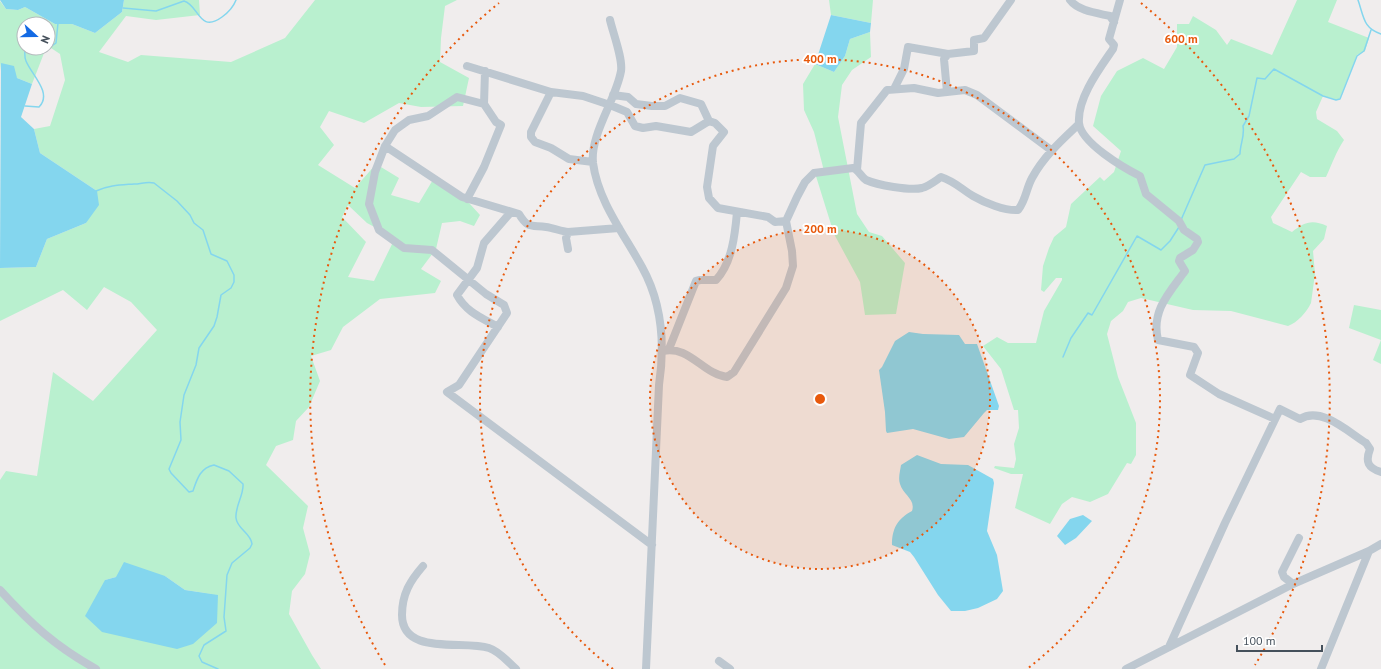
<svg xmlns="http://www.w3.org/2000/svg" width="1381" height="669" font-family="'PT Sans',sans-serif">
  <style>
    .green { fill: #b9f0cf; fill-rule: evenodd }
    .water { fill: #84d6ee }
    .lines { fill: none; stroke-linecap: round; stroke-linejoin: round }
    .stream { stroke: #84d6ee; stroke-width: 1.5 }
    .minor { stroke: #bdc7d0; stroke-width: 8 }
    .ring { fill: none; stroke: #e8590c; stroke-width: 2; stroke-dasharray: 2 4 }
    .centre { fill: #e8590c; stroke: #fff; stroke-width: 2 }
    .ring-label { font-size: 12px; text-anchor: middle; font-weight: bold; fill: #e8590c; stroke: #fff; stroke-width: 4; stroke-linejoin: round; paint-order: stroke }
  </style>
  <rect width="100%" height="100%" fill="#f0eded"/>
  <path class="green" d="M124 0H199L200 15 156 20 126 16 99 52 128 62 141 55 231 62 285 38 315 0H457L445 6 441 38 440 62 469 78 463 106 421 107 399 103 364 123 329 111 320 127 334 145 318 165 355 188 376 164 399 178 391 195 419 203 434 178 459 192 480 215 474 226 460 221 442 223 436 249 421 269 441 281 435 293 380 299 343 327 331 350 311 356 320 381 309 407 296 421 293 440 276 446 266 465 308 506 303 528 310 554 305 574 292 591 289 614 312 655 321 669H0V480L6 471 37 476 53 372 93 401 157 330 131 302 104 287 87 310 63 290 0 321V268L36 267 47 239 86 223 97 191 40 153 34 129 50 126 65 80 60 54 48 46V24H24V48H46L32 84 17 78 1 63 0 71V1L6 9 18 10 25 7 55 24H72L95 33 122 12ZM348 205 367 223 395 238 374 281 348 277 366 242 342 217ZM165 576 185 590 218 595 105 580 116 577Z
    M829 0H873L871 23 831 15Z
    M1297 0H1337L1328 22 1369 38 1365 51 1357 55 1339 100 1323 96 1316 112 1317 119 1337 131 1344 140C1336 152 1332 164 1326 177H1310L1301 172 1271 217 1273 223 1292 232C1304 222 1312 219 1327 226L1324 239 1313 251 1315 274 1311 303C1306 313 1298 322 1288 326L1231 311 1193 310 1141 298 1128 302 1123 311 1111 321 1107 334 1118 377 1136 423V455L1131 464 1127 463 1108 494 1090 502 1072 497 1062 504 1050 524 1015 508 1023 474H1011L994 468 995 466 1014 468 1016 459 1014 444 1019 428 1018 410H1014L1001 369 983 346 997 337 1008 343H1036L1044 311 1062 280V278H1056L1044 292 1041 290 1043 266 1049 248 1054 237 1066 227 1071 204 1100 177 1104 181 1114 172 1121 151 1093 126 1101 96 1117 71 1143 58 1164 69 1177 47V24H1189L1193 16 1216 30 1227 45 1231 39 1272 55Z
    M870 32 871 57 852 70 842 85 838 117 857 214 869 232 882 236 905 263 896 314 865 315 860 282 834 234 815 173 824 171 814 132 804 110 803 84 815 64 834 72 845 56 850 39Z
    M1354 305 1381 310V364L1373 360 1381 340 1349 328Z"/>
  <path class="water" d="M0 0H124L122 12 95 33 72 24H55L25 7 18 10 6 9Z
    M831 15 871 23 870 32 850 39 845 56 834 72 815 64Z
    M1 63 14 66 17 78 32 84 21 117 34 129 40 153 97 191 99 205 86 223 47 239 36 267 0 268Z
    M909 332 923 334 959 335 965 344H977L999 406 998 410H987L984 413 964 437 949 439 913 429 887 433 886 431 885 412 879 370 882 367 895 341Z
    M917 455 941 464 968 465 993 479 994 483 987 531 997 555 1003 591 997 599 978 608 965 611H951L938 595 914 557 910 552 892 545C892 529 897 519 912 511 916 499 903 495 900 484 898 478 900 472 901 465Z
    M1083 515 1092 521 1076 538 1065 545 1057 536 1070 519Z
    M124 562 165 576 185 590 218 595 217 623 193 644 177 649 102 632 85 616 105 580 116 577Z"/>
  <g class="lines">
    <path class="stream" d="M1358 0C1364 17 1363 28 1381 34
      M123 8 156 11 184 1C199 5 199 34 222 17 229 12 233 8 236 0
      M42 48H49L56 43 58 23
      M25 106 39 107C53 93 31 74 26 61 24 57 25 52 25 48
      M96 191C109 185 121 185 134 184 141 184 147 181 154 183L177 201 190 215 194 223 203 230 211 254 227 261 234 275V282L231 288 221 295 217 317 214 326 199 348 196 365 184 395 180 422 181 440 169 469 171 473 189 492 193 491C197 479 200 468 214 465L229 471 243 484C244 495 235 506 236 518 237 529 251 533 252 544L250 548 232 563 227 575 224 617 226 631 204 645 199 656 202 662 218 669
      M1181 220 1205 165 1234 159 1240 154C1240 144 1245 136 1243 126L1249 116 1257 78 1265 79 1274 69 1323 96 1336 100 1340 99 1357 56 1364 51 1371 30
      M1063 357 1071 338 1088 313 1092 315 1137 236 1161 250 1170 241 1179 227"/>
    <path class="minor" d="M1070 0C1078 11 1097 13 1110 16L1114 22
      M1120 0 1109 39 1114 45 1113 49C1100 68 1077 98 1079 123 1081 143 1124 168 1140 176L1146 194 1179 221 1184 230 1197 239 1198 242 1193 250 1180 258 1179 261 1185 271C1169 293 1151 311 1158 340L1194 347 1198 353 1190 375 1219 394 1275 419
      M610 20C613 33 623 59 621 71 616 100 590 134 593 163 598 201 624 234 642 267 662 303 665 345 659 385L646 669
      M467 66 551 92
      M894 89 904 69 908 47 948 54
      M947 92 944 59 948 54 974 51V40L984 38 1011 0
      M613 95 628 97 636 104 652 106H665L680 98 701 104 709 121
      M484 104 485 71
      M385 146 462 197 519 214C528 229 531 225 546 227 553 228 561 231 568 232
      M593 162 569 159 551 148 535 142 531 137V132L551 92 583 96 610 105 627 112 635 126 643 128 656 126 691 132 709 121 715 123 724 132 713 146 707 187 709 198 718 208 768 217 775 222 786 221
      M857 170 861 123 887 90 914 88 938 93 965 90 977 95 1051 150
      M467 199 484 167 501 125 496 122 484 104 457 97 428 116 409 120 395 130 385 146 375 172 369 204 379 230 404 248 432 250 486 294 504 305 507 313 459 385 447 392 652 545
      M568 249 566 238 568 232 619 228
      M498 327C482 318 466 312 457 295L477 268 484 243 511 212
      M669 349 696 281 700 280H716C732 263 735 235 737 212
      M663 351C689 345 703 374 727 377L734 372 786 288 793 266 792 251 786 221 797 197 805 182 814 173 853 168C859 170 861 177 866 180 877 185 910 191 922 188 929 186 935 181 941 177 956 182 961 189 973 196 985 203 1005 211 1018 210 1026 200 1026 189 1032 178 1044 156 1061 141 1079 124
      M423 566C410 581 402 594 402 615 402 656 463 640 489 648 499 651 508 662 516 669
      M1293 584 1284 577 1282 572 1299 538
      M0 590C31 624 55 646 96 669
      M1169 647 1225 523 1280 409 1300 419C1321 406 1347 431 1366 443L1370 449C1365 462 1368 468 1381 472
      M719 661 730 669
      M1126 669 1293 584 1369 551 1381 544
      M1321 669 1369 551"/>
  </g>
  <circle cx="820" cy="399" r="170" fill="#e8590c" fill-opacity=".12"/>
  <g class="ring">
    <circle cx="820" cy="399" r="170"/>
    <path d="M613 669A340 340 0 1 1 1027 669"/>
    <path d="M385 665A510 510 0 0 1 499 3M1141 3A510 510 0 0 1 1255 665"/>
  </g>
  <circle cx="820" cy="399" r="6" class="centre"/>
  <g class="ring-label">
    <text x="1181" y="43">600 m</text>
    <text x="820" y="63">400 m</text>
    <text x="820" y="233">200 m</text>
  </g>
  <g transform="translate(36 36) rotate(111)"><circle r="19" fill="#ffffff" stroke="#b5b9bd"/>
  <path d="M0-3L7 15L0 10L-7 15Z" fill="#136ae4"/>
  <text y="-6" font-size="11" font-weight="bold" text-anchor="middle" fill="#45505b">N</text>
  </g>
  <path d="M1237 645v6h85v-6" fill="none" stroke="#45505b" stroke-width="2"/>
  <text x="1243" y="645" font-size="12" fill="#45505b" stroke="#ffffff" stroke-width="3" paint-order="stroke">100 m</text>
</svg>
